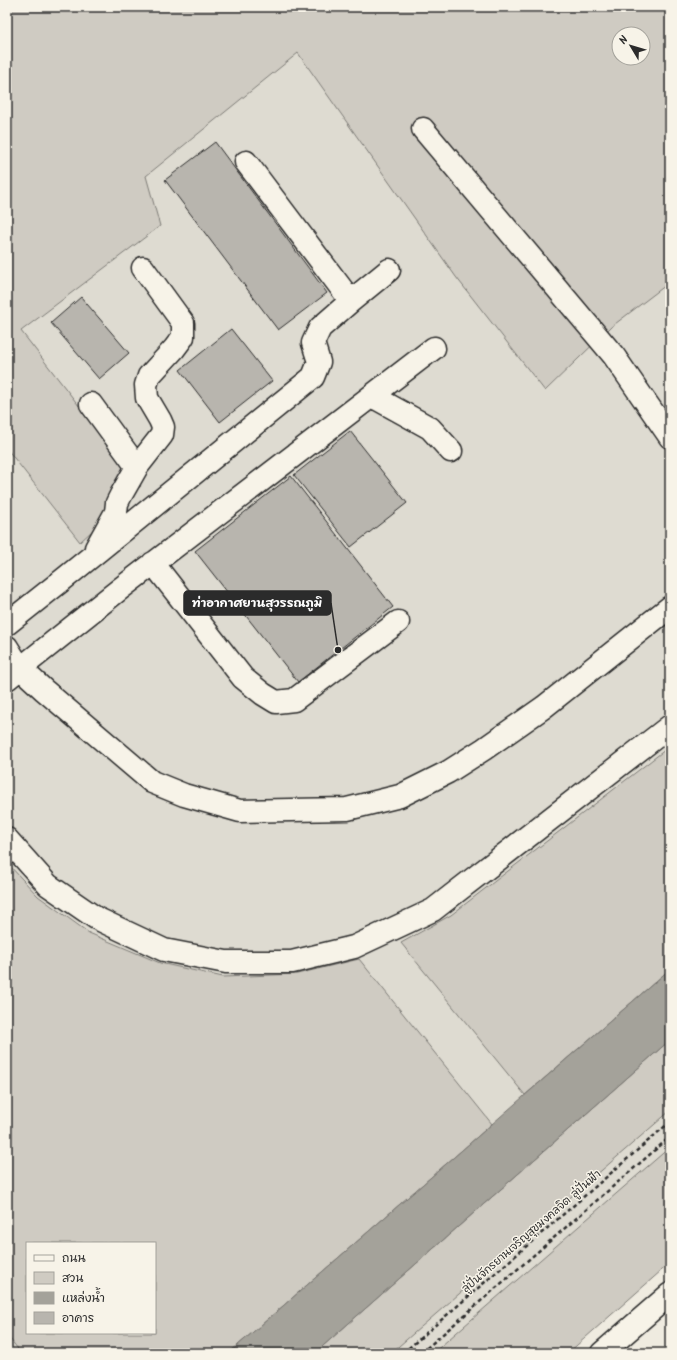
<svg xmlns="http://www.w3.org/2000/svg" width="677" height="1360" font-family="Kalam,'Playpen Sans Thai',sans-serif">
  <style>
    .built { fill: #dedbd1; fill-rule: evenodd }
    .green { fill: #cfcbc2; stroke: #7d7b76; fill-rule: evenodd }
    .water { fill: #a4a29a; stroke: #74726e }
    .building { fill: #b8b5ae; stroke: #2b2b2b }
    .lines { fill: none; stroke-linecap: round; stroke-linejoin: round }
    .minor-casing { stroke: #2b2b2b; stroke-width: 25 }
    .path { stroke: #2b2b2b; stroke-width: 2.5; stroke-dasharray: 4 3; stroke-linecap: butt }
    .minor { stroke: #f7f3e8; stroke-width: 22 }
    .labels { text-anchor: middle; stroke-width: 3; stroke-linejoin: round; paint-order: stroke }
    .street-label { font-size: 11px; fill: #2b2b2b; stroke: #f7f3e8 }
    .leader { fill: none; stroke: #2b2b2b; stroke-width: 1.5 }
    .callout-dot { fill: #2b2b2b; stroke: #f7f3e8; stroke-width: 1.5 }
    .callout { fill: #2b2b2b; stroke: #2b2b2b; stroke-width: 1.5 }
    .callout-label { font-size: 12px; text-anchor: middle; font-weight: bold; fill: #fff }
  </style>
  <rect width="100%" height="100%" fill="#efebe0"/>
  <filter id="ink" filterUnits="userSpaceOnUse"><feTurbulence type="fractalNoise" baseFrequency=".025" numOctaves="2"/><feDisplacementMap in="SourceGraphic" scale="8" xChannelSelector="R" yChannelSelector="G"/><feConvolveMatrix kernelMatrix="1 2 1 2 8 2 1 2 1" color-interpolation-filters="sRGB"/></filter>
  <g filter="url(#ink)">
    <path class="built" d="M7 7H670V1263L568 1353H7ZM619 34H643V58H619ZM27 1243H155V1333H27Z"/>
    <path class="green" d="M7 7H670V282L611 327 545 391 456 277 298 53 146 176 160 226 21 331 141 486 80 542 7 449ZM619 34H643V58H619Z
      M670 746V969L525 1095 401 943 451 915Z
      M7 863 38 896 89 933 160 963 223 977 297 974 359 959 492 1124 229 1353H21L7 1335ZM27 1243H155V1333H27Z
      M670 1040V1111L391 1353H315Z
      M670 1147V1263L568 1353H433Z"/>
    <path class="water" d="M670 969V1040L315 1353H229Z"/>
    <path class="building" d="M215 142 327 293 278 330 165 180Z
      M81 297 129 353 99 379 51 323Z
      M231 329 272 381 220 422 180 370Z
      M350 431 407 503 351 547 294 475Z
      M291 476 393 607 298 682 195 551Z"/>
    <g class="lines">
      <g class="minor-casing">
        <path id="minor" d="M423 129 614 356 670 437
          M351 301 389 270
          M372 396 430 428 451 451
          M91 404 137 467 121 495 117 503 116 512 96 548
          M137 467 162 435 163 427 160 420 147 398 146 385 149 376 174 349 183 337V323L143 268
          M153 563 243 678 263 694 276 702 294 700 398 622
          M7 624 65 578 313 377 319 362 313 343 320 328 351 301 246 162
          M7 647 20 668 44 690 152 782 184 795 240 811 347 809 400 796 448 772 484 749 544 707 670 607
          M7 679 120 589 434 348
          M7 839 48 885 96 918 164 950 226 962H292L354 947 433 910 670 726
          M602 1353 670 1294"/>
      </g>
      <path class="path" d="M403 1353 670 1122
        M421 1353 670 1137"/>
      <use href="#minor" class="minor"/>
    </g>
  </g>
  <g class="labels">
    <g class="street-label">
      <text transform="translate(531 1231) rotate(-41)" y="4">ลู่ปั่นจักรยานเจริญสุขมงคลจิต ลู่ปั่นฟ้า</text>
    </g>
  </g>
  <path class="leader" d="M338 650L331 603"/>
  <circle class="callout-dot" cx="338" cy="650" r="4"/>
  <rect class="callout" x="184" y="591" width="147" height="24" rx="4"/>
  <g class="callout-label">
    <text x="257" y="607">ท่าอากาศยานสุวรรณภูมิ</text>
  </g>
  <rect width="677" height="1360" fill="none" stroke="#f7f3e8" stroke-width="24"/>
  <rect x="12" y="12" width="653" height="1336" fill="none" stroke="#2b2b2b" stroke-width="1.5" filter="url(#ink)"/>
  <rect x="26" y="1242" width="130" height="92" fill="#f7f3e8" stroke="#a5a39c"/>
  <rect x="34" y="1255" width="20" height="6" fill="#f7f3e8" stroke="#a5a39c"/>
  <text x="62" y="1262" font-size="12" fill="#2b2b2b">ถนน</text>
  <rect x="34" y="1272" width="20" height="12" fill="#cfcbc2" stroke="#a5a39c"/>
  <text x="62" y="1282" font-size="12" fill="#2b2b2b">สวน</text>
  <rect x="34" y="1292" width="20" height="12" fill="#a4a29a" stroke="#a5a39c"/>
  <text x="62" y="1302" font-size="12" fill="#2b2b2b">แหล่งน้ำ</text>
  <rect x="34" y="1312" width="20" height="12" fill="#b8b5ae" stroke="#a5a39c"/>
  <text x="62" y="1322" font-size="12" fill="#2b2b2b">อาคาร</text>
  <g transform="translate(631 46) rotate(308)"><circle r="19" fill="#f7f3e8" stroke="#a5a39c"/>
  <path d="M0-3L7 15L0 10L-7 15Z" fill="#2b2b2b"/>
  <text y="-6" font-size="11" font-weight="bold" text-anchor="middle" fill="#2b2b2b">N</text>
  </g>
</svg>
